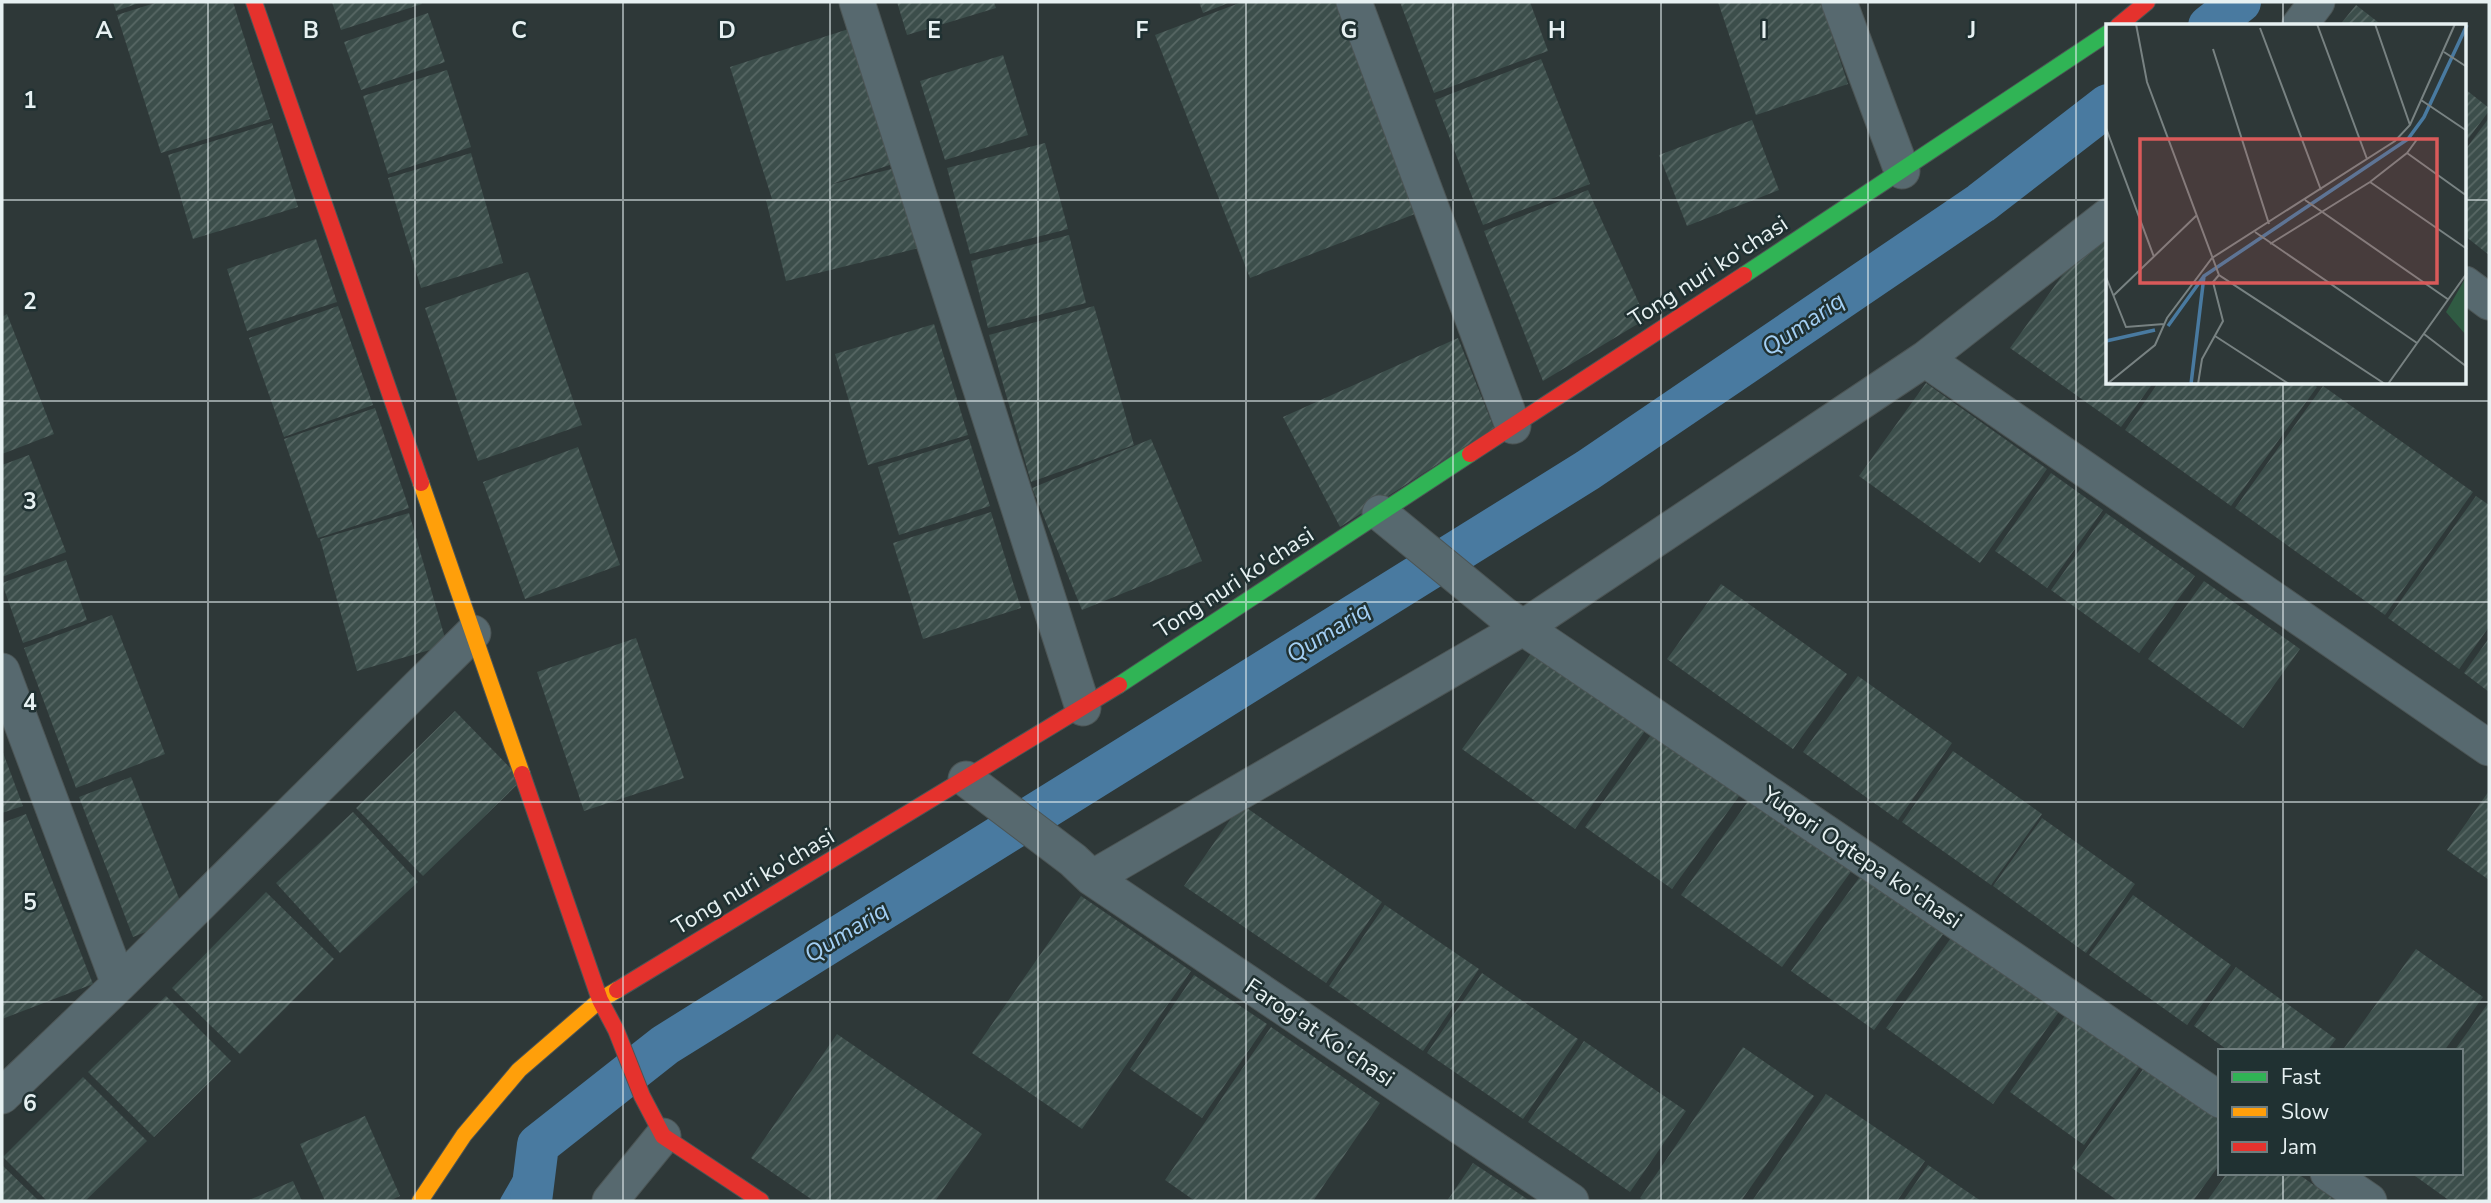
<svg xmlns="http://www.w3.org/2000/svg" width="2491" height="1203" font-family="'Nunito Sans',sans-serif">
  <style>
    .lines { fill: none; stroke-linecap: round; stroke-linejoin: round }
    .stream { stroke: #497aa0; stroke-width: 12 }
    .canal { stroke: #497aa0; stroke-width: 42 }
    .building { fill: url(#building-hatch) }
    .street-casing { stroke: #4c5555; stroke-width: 37 }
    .fast-casing { stroke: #4c5555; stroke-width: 18 }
    .slow-casing { stroke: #4c5555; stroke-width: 18 }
    .jam-casing { stroke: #4c5555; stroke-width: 18 }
    .street { stroke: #57696f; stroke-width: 35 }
    .fast { stroke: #30b455; stroke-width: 16 }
    .slow { stroke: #ff9f0a; stroke-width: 16 }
    .jam { stroke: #e5322d; stroke-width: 16 }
    .grid { fill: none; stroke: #e7f1f2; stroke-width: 2; stroke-opacity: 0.55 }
    .labels { text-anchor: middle; stroke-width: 5; stroke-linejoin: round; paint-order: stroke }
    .street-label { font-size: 23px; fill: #e7f1f2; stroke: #203132 }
    .water-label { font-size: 24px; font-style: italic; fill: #a3cff4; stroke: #203132 }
    .inset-river { fill: none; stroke: #497aa0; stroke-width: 3.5 }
    .inset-road { fill: none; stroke: #788282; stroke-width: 2 }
    .view { fill: #da5a5a; fill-opacity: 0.15; stroke: #da5a5a; stroke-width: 3.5 }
    .inset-edge { fill: none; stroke: #e7f1f2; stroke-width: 3.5 }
    .grid-label { font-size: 23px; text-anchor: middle; font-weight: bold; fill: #e7f1f2; stroke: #203132; stroke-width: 5; stroke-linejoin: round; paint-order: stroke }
  </style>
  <defs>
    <pattern id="building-hatch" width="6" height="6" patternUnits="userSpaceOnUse" patternTransform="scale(1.75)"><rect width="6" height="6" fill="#3c4e4b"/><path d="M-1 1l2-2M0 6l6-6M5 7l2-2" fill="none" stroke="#586865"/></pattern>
  </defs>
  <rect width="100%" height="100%" fill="#2e3838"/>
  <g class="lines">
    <path class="stream" d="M506 1201 538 1145"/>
    <path class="canal" d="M2209 26 2240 2
      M531 1201 538 1145 665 1045 1588 470 1981 203 2108 105"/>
  </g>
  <path class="building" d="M113 2H142L116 11Z
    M158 2H233L270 119 161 153 117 15Z
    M332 2H421L422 4 341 30Z
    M897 2H994L996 8 907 35Z
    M1199 2H1231L1203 13Z
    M1242 2H1337L1420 212 1250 278 1155 35Z
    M1400 2H1530L1548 51 1434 93Z
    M1718 2H1821L1848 84 1756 115Z
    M2356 5 2383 26H2339Z
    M428 13 445 62 361 90 344 42Z
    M858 26 902 161 829 185 903 166 923 247 786 281 766 200 772 199 730 67Z
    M1003 55 1028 135 945 160 920 81Z
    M1541 59 1590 184 1483 225 1435 100Z
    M447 70 471 147 388 174 363 96Z
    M2465 89 2489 108V111L2465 143Z
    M2489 118V255L2465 236V150Z
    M1752 120 1779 190 1687 226 1659 155Z
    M272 123 298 207 193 239 168 155Z
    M1045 143 1068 229 970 254 947 168Z
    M471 153 503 263 421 288 388 178Z
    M1588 190 1646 319 1543 381 1484 231Z
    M2092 234 2108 246V383H2153L2121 427 2010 348Z
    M1069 235 1086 303 988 328 971 261Z
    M316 239 337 302 247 331 227 269Z
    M528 272 582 425 478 461 425 308Z
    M338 306 373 405 284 437 249 338Z
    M1094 306 1134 445 1031 482 989 335Z
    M7 314 54 434 2 454V317Z
    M934 324 968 435 868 465 835 354Z
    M1458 338 1494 428 1340 527 1283 417Z
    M1926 383 2047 469 1980 563 1859 476Z
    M2158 383H2311L2317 387 2231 506 2125 430Z
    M2323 386 2473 492 2385 615 2235 508Z
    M375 408 409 508 318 538 284 439Z
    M969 439 990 506 899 535 878 467Z
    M1151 439 1202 561 1082 610 1032 488Z
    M578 447 620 565 525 599 483 482Z
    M29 455 66 552 2 577V465Z
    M2051 473 2103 510 2047 588 1995 551Z
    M2476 496 2489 505V627L2459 669 2388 618Z
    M991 512 1021 608 923 639 893 543Z
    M409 513 447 645 357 671 320 539Z
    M2106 513 2195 576 2139 653 2051 590Z
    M66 560 87 620 23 643 2 583Z
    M2204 581 2300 649 2243 728 2148 659Z
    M1721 584 1847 674 1793 749 1667 659Z
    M112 615 165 754 76 788 24 648Z
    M636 638 684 778 584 811 537 672Z
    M2489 638V692L2464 673Z
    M1538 644 1650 724 1575 829 1462 749Z
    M1858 676 1952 743 1898 820 1803 752Z
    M455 711 522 780 423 876 356 808Z
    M1658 725 1745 788 1672 889 1585 827Z
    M2 750 23 806 2 813Z
    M1953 751 2042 814 1991 885 1902 822Z
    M131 777 186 916 133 937 79 797Z
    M1756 790 1858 862 1782 967 1681 895Z
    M2489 791V880L2447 850Z
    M1241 804 1382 902 1326 983 1184 886Z
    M353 812 418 882 340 953 276 883Z
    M26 814 93 984 2 1019V823Z
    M2042 818 2135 884 2086 953 1993 886Z
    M1867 867 1949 926 1874 1030 1791 971Z
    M266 892 334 959 240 1054 172 988Z
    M2133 895 2231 965 2187 1025 2089 955Z
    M1081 896 1191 971 1082 1129 972 1053Z
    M1385 905 1479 969 1423 1051 1329 986Z
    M1956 931 2063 1006 1993 1104 1886 1028Z
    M2416 949 2483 997 2444 1051H2342Z
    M2236 967 2336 1039 2327 1051H2229L2194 1026Z
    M1482 973 1578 1039 1523 1119 1427 1053Z
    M1194 975 1267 1024 1202 1118 1130 1069Z
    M166 996 231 1061 154 1137 88 1072Z
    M2489 1002V1201H2450L2411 1173H2461V1051H2454Z
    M2069 1010 2143 1062 2084 1145 2010 1092Z
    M1271 1027 1380 1103 1313 1201H1195L1165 1180Z
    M837 1034 982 1134 935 1201H814L751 1158Z
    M1584 1041 1686 1111 1630 1192 1528 1122Z
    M1743 1047 1814 1096 1741 1201H1645L1640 1198Z
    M2146 1065 2220 1118V1164L2193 1201H2118L2072 1168Z
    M83 1077 147 1141 85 1201H47L3 1157Z
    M1826 1094 1925 1161 1897 1201H1752Z
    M365 1116 400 1196 389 1201H325L300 1144Z
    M1473 1163 1530 1201H1447Z
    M2 1165 39 1201H2Z
    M1928 1165 1981 1201H1903Z
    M2227 1173H2297L2336 1201H2207Z
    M293 1181 302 1201H247Z"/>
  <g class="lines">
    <g class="street-casing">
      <path id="street" d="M857 2 1083 708
        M1354 2 1513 426
        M1839 2 1902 171
        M2299 26 2317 2
        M2465 284 2489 302
        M1925 359 2489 748
        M1380 513 1503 614 2220 1100
        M2 671 119 984
        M966 779 1073 860 1092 878 1571 1201
        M1092 878 1524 627 1925 359 2108 216
        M2 1096 119 984 473 633
        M2328 1173 2369 1201
        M610 1201 663 1136"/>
    </g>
    <g class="fast-casing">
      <path id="fast" d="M1744 275 2108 33
        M1119 685 1470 454"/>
    </g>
    <g class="slow-casing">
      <path id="slow" d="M421 483 522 774
        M420 1201 464 1135 519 1070 600 1000 617 990"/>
    </g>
    <g class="jam-casing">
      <path id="jam" d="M254 2 421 483
        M2118 26 2147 2
        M1470 454 1744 275
        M522 774 600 1000 616 1030 642 1096 663 1136 761 1201
        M617 990 1119 685"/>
    </g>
    <use href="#street" class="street"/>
    <use href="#fast" class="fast"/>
    <use href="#slow" class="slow"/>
    <use href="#jam" class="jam"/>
  </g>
  <path class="grid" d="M208 2V1201M415 2V1201M623 2V1201M830 2V1201M1038 2V1201M1246 2V1201M1453 2V1201M1661 2V1201M1868 2V1201M2076 2V1201M2283 2V26M2 200H2108M2465 200H2489M2283 383V1051M2 401H2489M2 602H2489M2 802H2489M2 1002H2489M2283 1173V1201"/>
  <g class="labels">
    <g class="street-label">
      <text transform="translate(1708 271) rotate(-33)" y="8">Tong nuri ko'chasi</text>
      <text transform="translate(1234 582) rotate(-33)" y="8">Tong nuri ko'chasi</text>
      <text transform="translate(1862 857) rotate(34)" y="8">Yuqori Oqtepa ko'chasi</text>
      <text transform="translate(753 881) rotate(-31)" y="8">Tong nuri ko'chasi</text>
      <text transform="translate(1320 1032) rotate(34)" y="8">Farog'at Ko'chasi</text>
    </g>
    <g class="water-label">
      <text transform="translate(1803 324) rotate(-34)" y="8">Qumariq</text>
      <text transform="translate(1328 632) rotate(-32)" y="8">Qumariq</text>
      <text transform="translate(846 932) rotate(-32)" y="8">Qumariq</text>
    </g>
  </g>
  <g transform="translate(2106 24)">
    <rect width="360" height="360" fill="#2e3838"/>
    <path d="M360 253V311L340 288Z" fill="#305b43"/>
    <path class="inset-river" d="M62 302 98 252M0 317 49 306M85 360 98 252 302 115 318 93 361 1"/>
    <path class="inset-road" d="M30 0 41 58 113 251 279 360M211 0 261 135M269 0 304 101M154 4 215 166M107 25 163 200M338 28 361 43M315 76 361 107M0 104 48 233M301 129 361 172M264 158 361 225M199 176 343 276M149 208 311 319M164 220 264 158 301 129 312 114M0 253 20 303 58 300M8 271 91 191M318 310 361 343M109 312 183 360M1 360 49 321 61 294 106 234 289 117 304 101 349 0M92 360 96 335 117 297 107 258 113 251M282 360 361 249"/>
    <path class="view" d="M34 115H331V259H34Z"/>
    <rect width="360" height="360" class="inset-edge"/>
  </g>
  <g class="grid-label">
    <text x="104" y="38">A</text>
    <text x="311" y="38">B</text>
    <text x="519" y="38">C</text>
    <text x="727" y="38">D</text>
    <text x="934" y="38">E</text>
    <text x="1142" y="38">F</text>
    <text x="1349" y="38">G</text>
    <text x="1557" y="38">H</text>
    <text x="1764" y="38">I</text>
    <text x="1972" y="38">J</text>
    <text x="30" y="108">1</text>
    <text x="30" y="309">2</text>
    <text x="30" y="509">3</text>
    <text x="30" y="710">4</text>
    <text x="30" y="910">5</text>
    <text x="30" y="1111">6</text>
  </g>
  <rect width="2491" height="1203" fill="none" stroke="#e7f1f2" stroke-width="7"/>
  <rect x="2218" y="1049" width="245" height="126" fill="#203132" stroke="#707e7f" stroke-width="2"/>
  <rect x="2232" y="1072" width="35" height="10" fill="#30b455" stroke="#707e7f" stroke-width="2"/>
  <text x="2281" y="1084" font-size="21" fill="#e7f1f2">Fast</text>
  <rect x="2232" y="1107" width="35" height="10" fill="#ff9f0a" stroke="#707e7f" stroke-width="2"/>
  <text x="2281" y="1119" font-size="21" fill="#e7f1f2">Slow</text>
  <rect x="2232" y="1142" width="35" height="10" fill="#e5322d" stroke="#707e7f" stroke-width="2"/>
  <text x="2281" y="1154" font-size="21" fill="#e7f1f2">Jam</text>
</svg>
